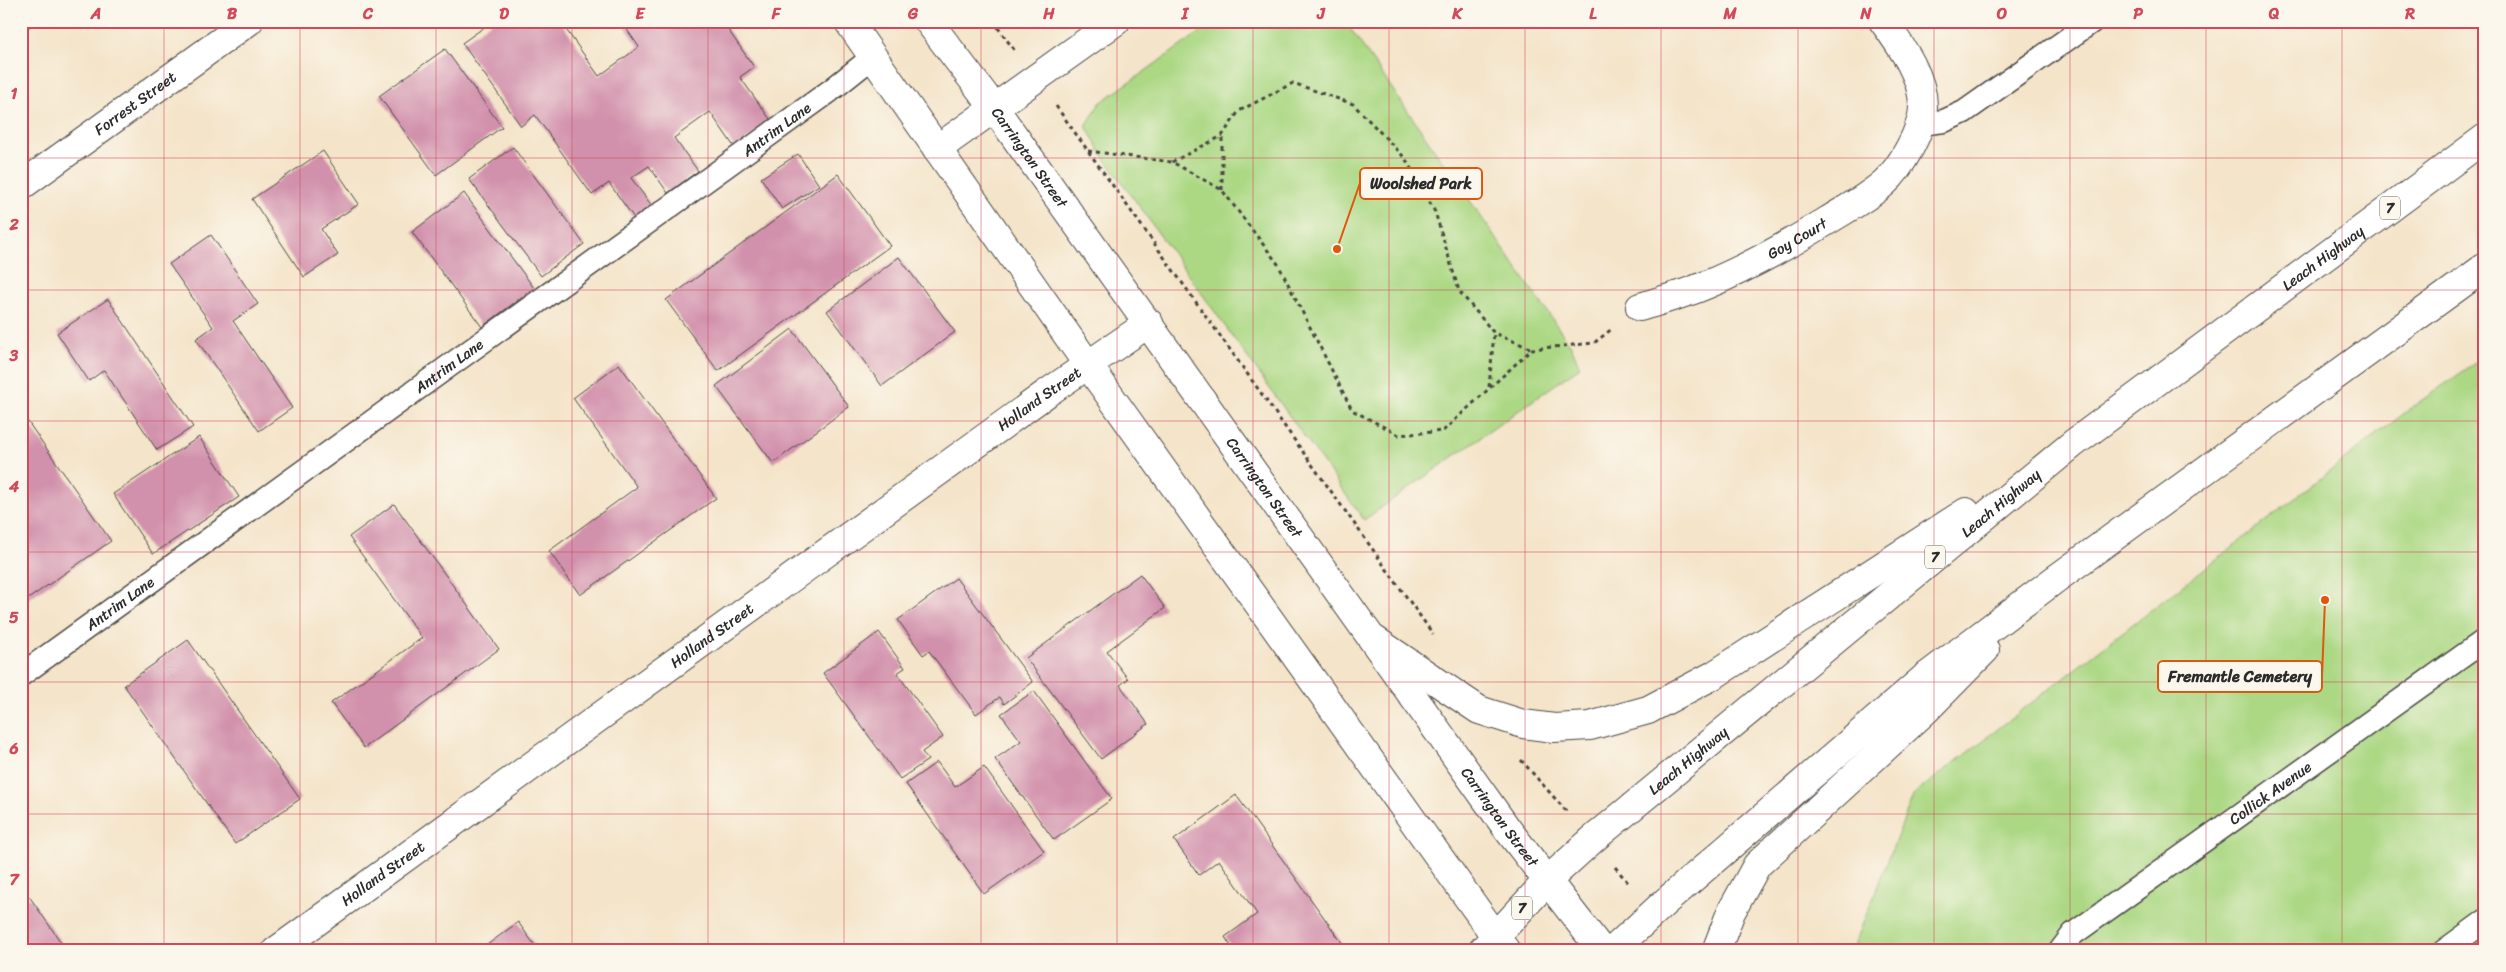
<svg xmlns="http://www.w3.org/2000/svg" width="2506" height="972" font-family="Sriracha,sans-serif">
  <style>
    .green { fill: #acd884; stroke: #6c8258 }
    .building { fill: #d190ab }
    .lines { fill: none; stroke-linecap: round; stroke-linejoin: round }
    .service-casing { stroke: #494743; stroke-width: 25 }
    .minor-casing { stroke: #494743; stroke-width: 30 }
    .secondary-casing { stroke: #494743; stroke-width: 30 }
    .trunk-casing { stroke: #494743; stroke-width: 30 }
    .path { stroke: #494743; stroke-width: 3; stroke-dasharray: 4 4; stroke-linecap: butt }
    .service { stroke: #fff; stroke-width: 22 }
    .minor { stroke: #fff; stroke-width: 28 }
    .secondary { stroke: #fff; stroke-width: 28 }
    .trunk { stroke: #fff; stroke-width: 28 }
    .grid { fill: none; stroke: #d1495b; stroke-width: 1; stroke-opacity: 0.55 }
    .labels { text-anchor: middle; stroke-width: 5; stroke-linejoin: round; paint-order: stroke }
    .shield { fill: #fbf7ec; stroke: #696865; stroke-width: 1 }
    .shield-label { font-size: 14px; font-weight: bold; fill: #2b2b2b }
    .street-label { font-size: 15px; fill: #2b2b2b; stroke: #fbf7ec }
    .leader { fill: none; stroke: #df570e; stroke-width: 2 }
    .callout-dot { fill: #df570e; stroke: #fbf7ec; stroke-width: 2 }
    .callout { fill: #fbf7ec; stroke: #df570e; stroke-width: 2 }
    .callout-label { font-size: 16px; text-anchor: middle; font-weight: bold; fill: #2b2b2b }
    .neatline { fill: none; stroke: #d1495b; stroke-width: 2 }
    .grid-label { font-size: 16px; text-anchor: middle; font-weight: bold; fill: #d1495b }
  </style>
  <rect width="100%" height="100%" fill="#fbf7ec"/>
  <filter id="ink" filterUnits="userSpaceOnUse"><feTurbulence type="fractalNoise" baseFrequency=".02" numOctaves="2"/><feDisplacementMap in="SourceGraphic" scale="10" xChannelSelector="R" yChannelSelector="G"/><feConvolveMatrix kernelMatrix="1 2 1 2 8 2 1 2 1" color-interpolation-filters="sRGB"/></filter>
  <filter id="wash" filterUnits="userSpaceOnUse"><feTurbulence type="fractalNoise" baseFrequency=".0096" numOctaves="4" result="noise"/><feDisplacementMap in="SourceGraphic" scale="20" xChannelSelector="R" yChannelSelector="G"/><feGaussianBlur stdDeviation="1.12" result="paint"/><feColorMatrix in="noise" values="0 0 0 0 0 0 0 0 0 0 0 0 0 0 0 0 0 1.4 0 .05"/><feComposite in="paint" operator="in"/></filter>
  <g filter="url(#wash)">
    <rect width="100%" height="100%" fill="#f4e4c9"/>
    <path class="green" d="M1216 21H1345L1571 346 1580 367 1364 520 1101 153 1086 126 1100 103Z
      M2485 356V951H1852L1914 794 2415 405Z"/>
    <g id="blocks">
      <path class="building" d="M21 21H37L21 33Z
        M493 21H560L599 76 639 47 621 21H722L754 67 740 77 772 122 735 148 710 112 674 138 698 171 668 193 649 166 631 178 652 206 634 218 609 183 592 195 535 115 521 126 462 43Z
        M445 49 502 127 436 175 379 96Z
        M513 147 584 244 541 276 469 179Z
        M323 151 359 204 321 229 338 255 304 277 252 199Z
        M798 154 819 185 782 209 761 178Z
        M838 174 890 246 718 371 666 300Z
        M464 193 534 288 482 327 412 232Z
        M211 235 258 304 233 321 292 408 259 431 196 339 213 327 169 264Z
        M899 257 955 332 882 386 827 311Z
        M108 299 193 427 157 450 104 370 89 381 57 333Z
        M792 329 849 407 773 463 716 386Z
        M619 364 716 498 580 595 549 551 637 487 573 398Z
        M21 412 111 541 21 604V530L27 526 21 518Z
        M199 437 239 497 153 554 113 494Z
        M394 504 499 649 364 748 331 703 422 638 349 537Z
        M1140 574 1165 608 1107 651 1128 679 1120 685 1148 724 1101 759 1026 658Z
        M956 578 1033 682 1004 704 1000 697 976 714 929 651 923 655 898 620Z
        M879 632 905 668 897 673 943 737 922 752 928 760 900 779 823 673Z
        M188 640 300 799 235 844 124 685Z
        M1034 691 1112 799 1054 840 995 759 1021 741 1001 714Z
        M937 762 955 787 984 767 1044 851 984 894 906 784Z
        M1236 795 1348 951H1234L1225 937 1257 914 1219 860 1199 875 1174 840Z
        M29 896 67 951H21V902Z
        M518 922 539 951H479Z"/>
    </g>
  </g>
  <g filter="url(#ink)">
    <use href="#blocks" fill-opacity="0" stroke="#494743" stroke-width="1"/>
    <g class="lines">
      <g class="service-casing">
        <g id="service">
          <path d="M1920 124 1944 121 1964 112 2093 21"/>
          <path id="s1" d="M21 675 830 91 874 56"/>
          <path id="s2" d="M2060 951 2073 934 2485 640"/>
          <path d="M2444 951 2485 921"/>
        </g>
      </g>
      <g class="minor-casing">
        <g id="minor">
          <path d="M937 149 1116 21"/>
          <path id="s3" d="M21 186 249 21"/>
          <path id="s4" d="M1640 307C1662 300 1685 294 1706 285 1748 268 1788 245 1827 221 1846 209 1867 198 1884 183 1901 168 1923 129 1923 106 1923 75 1900 45 1883 21"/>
          <path id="s5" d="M276 951 1047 393 1149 323"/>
        </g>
      </g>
      <g class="secondary-casing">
        <g id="secondary">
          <path d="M848 21 1088 365 1506 951"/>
          <path id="s6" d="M928 21 995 109 1508 830 1602 951"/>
        </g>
      </g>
      <g class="trunk-casing">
        <g id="trunk">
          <path d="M1375 640 1479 710 1523 724 1554 728 1590 726 1648 710 1714 675 1966 512"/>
          <path id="s7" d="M1482 951 1548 880 1592 840 2074 443 2485 138"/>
          <path d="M1612 951 1663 904 1923 679 2053 581 2485 267"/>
          <path d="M1716 951 1731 912 1757 865 1925 711 1985 650"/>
        </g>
      </g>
      <path class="path" d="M993 21 1015 51
        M1056 106 1433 634
        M1088 151 1172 162 1222 190 1278 264 1352 410 1399 435 1443 431 1532 349 1594 343 1613 328
        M1172 162 1222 136 1239 111 1293 83 1353 104 1405 158 1435 212 1459 291 1494 333 1532 349
        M1222 190V136
        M1489 387 1494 333
        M1521 760 1568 813
        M1615 867 1630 885"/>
      <use href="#service" class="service"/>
      <use href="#minor" class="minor"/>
      <use href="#secondary" class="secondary"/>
      <use href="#trunk" class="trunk"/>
    </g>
  </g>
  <path class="grid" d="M164 21V951M300 21V951M436 21V951M572 21V951M708 21V951M844 21V951M981 21V951M1117 21V951M1253 21V951M1389 21V951M1525 21V951M1661 21V951M1798 21V951M1934 21V951M2070 21V951M2206 21V951M2342 21V951M21 158H2485M21 290H2485M21 421H2485M21 552H2485M21 682H2485M21 814H2485"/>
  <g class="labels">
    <g class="shield">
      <rect x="2380" y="196.5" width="20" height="23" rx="4"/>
      <rect x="1925" y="545.5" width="20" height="23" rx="4"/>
      <rect x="1512" y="896.5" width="20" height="23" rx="4"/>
    </g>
    <g class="shield-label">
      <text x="2390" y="213">7</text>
      <text x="1935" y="562">7</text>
      <text x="1522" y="913">7</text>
    </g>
    <g class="street-label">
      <text dy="5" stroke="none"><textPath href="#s3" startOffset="141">Forrest Street</textPath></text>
      <text dy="5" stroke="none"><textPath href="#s1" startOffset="932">Antrim Lane</textPath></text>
      <text dy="5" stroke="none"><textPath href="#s6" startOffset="170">Carrington Street</textPath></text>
      <text dy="5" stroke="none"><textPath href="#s4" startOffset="172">Goy Court</textPath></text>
      <text dy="5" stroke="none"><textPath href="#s7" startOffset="1091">Leach Highway</textPath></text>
      <text dy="5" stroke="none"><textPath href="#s1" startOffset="528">Antrim Lane</textPath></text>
      <text dy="5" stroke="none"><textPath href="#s5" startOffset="942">Holland Street</textPath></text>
      <text dy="5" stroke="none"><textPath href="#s6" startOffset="575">Carrington Street</textPath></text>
      <text dy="5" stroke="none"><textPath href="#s7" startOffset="686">Leach Highway</textPath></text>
      <text dy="5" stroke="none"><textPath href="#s1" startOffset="122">Antrim Lane</textPath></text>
      <text dy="5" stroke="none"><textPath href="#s5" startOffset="538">Holland Street</textPath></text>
      <text dy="5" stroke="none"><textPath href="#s7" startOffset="281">Leach Highway</textPath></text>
      <text dy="5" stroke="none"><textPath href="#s2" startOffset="264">Collick Avenue</textPath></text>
      <text dy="5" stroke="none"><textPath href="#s6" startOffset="980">Carrington Street</textPath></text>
      <text dy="5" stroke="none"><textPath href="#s5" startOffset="132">Holland Street</textPath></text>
    </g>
  </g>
  <path class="leader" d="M1337 249L1360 183M2325 600L2322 676"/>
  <g class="callout-dot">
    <circle cx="1337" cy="249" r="5"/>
    <circle cx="2325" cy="600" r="5"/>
  </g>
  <g class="callout">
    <rect x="1360" y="168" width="122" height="31" rx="5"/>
    <rect x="2158" y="661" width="164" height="31" rx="5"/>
  </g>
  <g class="callout-label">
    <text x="1421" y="189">Woolshed Park</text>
    <text x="2240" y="682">Fremantle Cemetery</text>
  </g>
  <rect width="2506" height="972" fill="none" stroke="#fbf7ec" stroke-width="55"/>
  <rect x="28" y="28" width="2450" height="916" class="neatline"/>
  <g class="grid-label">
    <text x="96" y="19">A</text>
    <text x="232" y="19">B</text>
    <text x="368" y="19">C</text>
    <text x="504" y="19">D</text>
    <text x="640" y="19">E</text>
    <text x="776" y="19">F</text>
    <text x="913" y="19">G</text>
    <text x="1049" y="19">H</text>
    <text x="1185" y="19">I</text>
    <text x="1321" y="19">J</text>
    <text x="1457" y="19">K</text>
    <text x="1593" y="19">L</text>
    <text x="1730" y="19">M</text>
    <text x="1866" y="19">N</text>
    <text x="2002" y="19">O</text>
    <text x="2138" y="19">P</text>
    <text x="2274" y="19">Q</text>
    <text x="2410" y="19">R</text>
    <text x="14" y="99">1</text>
    <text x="14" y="230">2</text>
    <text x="14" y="361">3</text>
    <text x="14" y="492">4</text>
    <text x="14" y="623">5</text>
    <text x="14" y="754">6</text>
    <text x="14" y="885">7</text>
  </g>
</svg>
